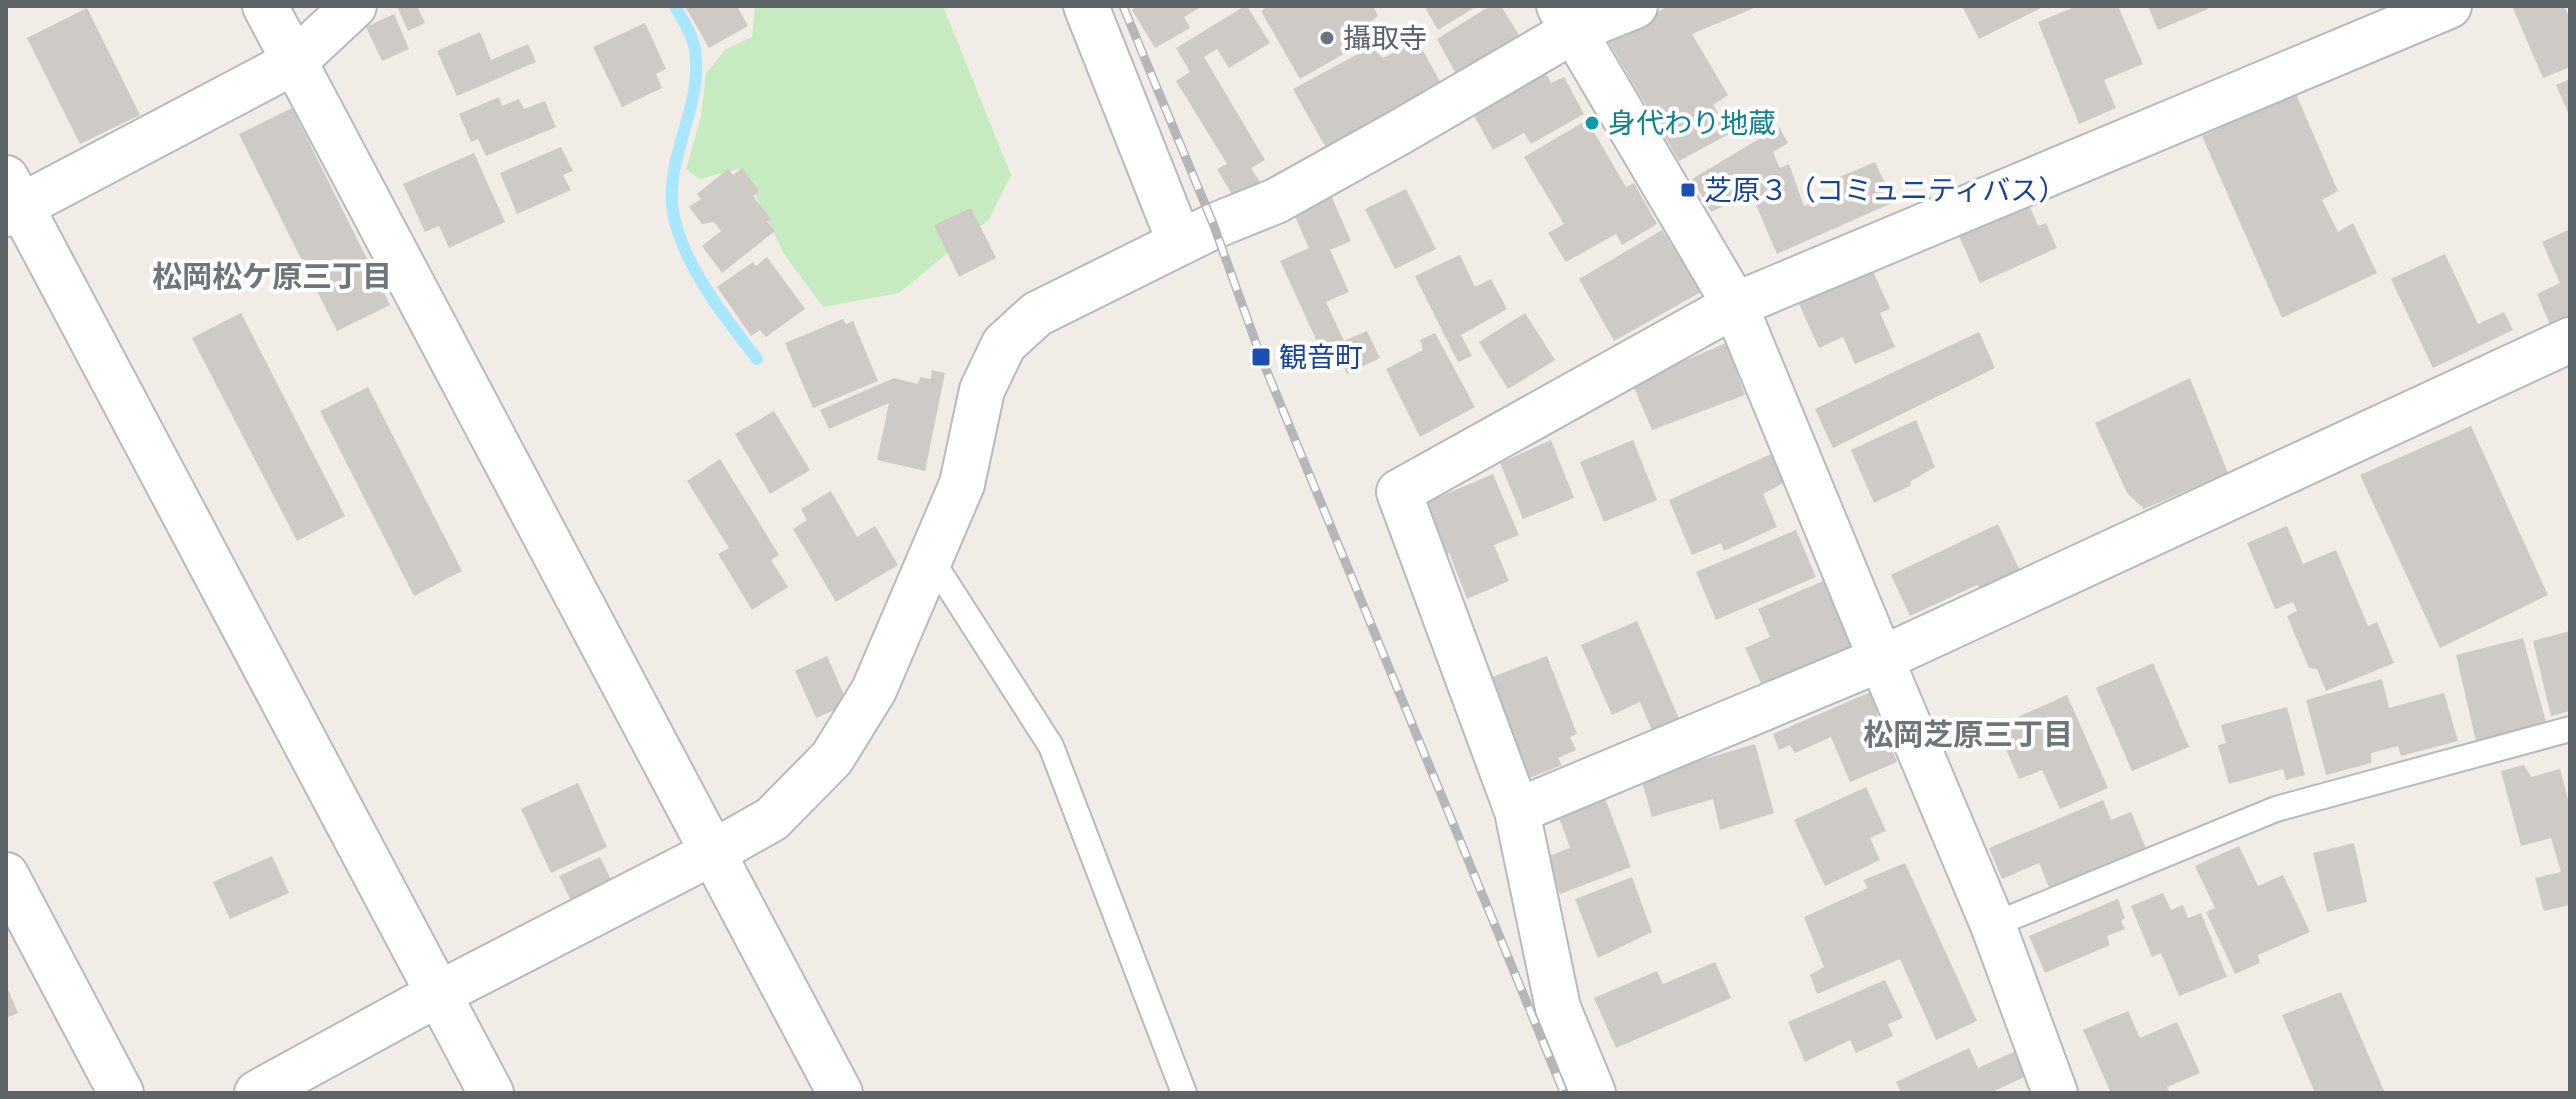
<svg xmlns="http://www.w3.org/2000/svg" width="2576" height="1099" font-family="Helvetica,'Noto Sans JP',sans-serif">
  <style>
    .green { fill: #c7ebc0 }
    .lines { fill: none; stroke-linecap: round; stroke-linejoin: round }
    .stream { stroke: #a8e7ff; stroke-width: 12 }
    .building { fill: #cecac5 }
    .service-casing { stroke: #b6babe; stroke-width: 28 }
    .minor-casing { stroke: #b6babe; stroke-width: 48 }
    .tertiary-casing { stroke: #b6babe; stroke-width: 48 }
    .service { stroke: #fff; stroke-width: 24 }
    .minor { stroke: #fff; stroke-width: 44 }
    .tertiary { stroke: #fff; stroke-width: 44 }
    .rail-casing { stroke: #b5b6b7; stroke-width: 9 }
    .rail { stroke: #fff; stroke-width: 6; stroke-dasharray: 18; stroke-linecap: butt }
    .worship-dot { fill: #6b7280; stroke: #fff; stroke-width: 3 }
    .culture-dot { fill: #0f9aa8; stroke: #fff; stroke-width: 3 }
    .transit-dot { fill: #1a4fb4; stroke: #fff; stroke-width: 3 }
    .labels { text-anchor: middle; stroke-width: 8; stroke-linejoin: round; paint-order: stroke }
    .worship-label { font-size: 28px; fill: #5b616d; stroke: #fff; text-anchor: start }
    .culture-label { font-size: 28px; fill: #0d838f; stroke: #fff; text-anchor: start }
    .transit-label { font-size: 28px; fill: #164399; stroke: #fff; text-anchor: start }
    .neighbourhood-label { font-size: 30px; font-weight: bold; fill: #6e767a; stroke: #fff }
  </style>
  <rect width="100%" height="100%" fill="#f1ede6"/>
  <path class="green" d="M755 6H943L1011 175 989 219 899 293 823 307 784 254 742 168 699 179 686 169 701 117 706 73 726 49 752 37Z"/>
  <g class="lines">
    <path class="stream" d="M675 6C682 19 693 35 695 50 704 105 664 157 673 212 682 264 726 319 757 359"/>
  </g>
  <path class="building" d="M397 6H417L425 23 408 31Z
    M685 6H741L738 8 748 26 709 48Z
    M1138 6H1203L1184 17 1190 28 1155 48 1132 10Z
    M1245 6H1247L1270 43 1229 68 1217 49 1204 57 1265 160 1251 168 1260 182 1234 198 1217 169 1227 164 1176 81 1190 72 1176 48Z
    M1269 6H1373L1378 16 1365 27 1370 39 1300 79 1261 11Z
    M1424 6H1477L1438 30Z
    M1490 6H1501L1519 35 1456 74 1437 39Z
    M1668 6H1759L1692 34 1728 95 1713 105 1731 133 1679 161 1608 41Z
    M1962 6H2045L1979 39Z
    M2077 6H2118L2143 64 2104 80 2116 108 2079 124 2038 22Z
    M2148 6H2207L2208 9 2158 30Z
    M2512 6H2564L2570 18V67L2543 78Z
    M87 8 140 115 80 144 27 38Z
    M394 14 409 49 382 61 366 27Z
    M645 23 666 69 656 74 662 88 622 107 593 47Z
    M480 32 491 60 528 44 536 62 457 96 437 51Z
    M1417 40 1442 85 1326 148 1293 89 1371 47 1383 58Z
    M1546 73 1551 83 1564 77 1584 114 1531 144 1524 133 1493 150 1473 114Z
    M2570 79V117L2556 85Z
    M2296 94 2338 191 2322 200 2338 232 2353 223 2377 273 2282 318 2202 136Z
    M499 97 502 106 519 99 524 109 545 101 556 127 486 156 478 139 471 142 459 114Z
    M292 108 390 305 337 331 239 134Z
    M1587 120 1626 187 1634 183 1657 224 1622 245 1616 234 1566 262 1548 233 1564 224 1524 157Z
    M1779 127 1788 143 1773 152 1780 168 1789 164 1804 206 1842 189 1837 178 1875 162 1894 202 1777 254 1751 193 1711 212 1692 179Z
    M561 147 573 171 563 175 571 190 517 214 500 173Z
    M474 153 505 222 449 248 439 226 425 232 403 184Z
    M742 168 759 191 753 196 771 219 767 222 775 231 722 273 702 246 721 231 714 222 702 224 689 207 701 199 697 194 728 169 733 175Z
    M1406 189 1436 249 1395 269 1365 209Z
    M1330 193 1351 241 1330 250 1349 292 1326 302 1344 341 1367 331 1380 358 1347 374 1333 342 1320 348 1280 261 1309 248 1292 210Z
    M2028 202 2038 226 2046 223 2057 248 1980 283 1958 234Z
    M971 208 996 258 959 277 934 225Z
    M2570 229V319L2551 327 2537 294 2560 283 2542 242Z
    M1662 230 1701 292 1614 341 1579 279Z
    M2445 254 2478 324 2504 312 2513 330 2433 368 2391 279Z
    M1460 255 1475 287 1491 279 1507 309 1461 335 1472 356 1458 362 1415 276Z
    M767 257 805 309 766 337 760 330 751 336 717 287 753 262 756 266Z
    M1872 269 1890 309 1880 313 1895 347 1855 364 1843 337 1819 348 1798 302Z
    M241 313 345 516 297 541 192 338Z
    M1525 313 1555 360 1508 389 1479 342Z
    M843 319 846 324 853 321 878 381 813 408 785 343Z
    M1979 332 1995 368 1833 448 1815 409Z
    M1435 333 1475 407 1420 437 1386 369 1423 350 1420 340Z
    M1726 343 1745 395 1652 430 1632 383Z
    M932 370 945 373 925 471 877 460 889 403 829 429 820 410 894 378 918 384 920 377 931 379Z
    M2190 378 2228 473 2144 509 2127 493 2095 423Z
    M368 387 462 571 414 596 320 411Z
    M774 411 810 470 770 494 735 434Z
    M1916 420 1935 467 1911 481 1910 486 1874 503 1851 450Z
    M2471 426 2548 595 2440 648 2360 475Z
    M1551 440 1574 498 1523 519 1500 463Z
    M1633 440 1657 500 1604 522 1580 462Z
    M1771 454 1785 482 1763 494 1777 527 1724 551 1721 543 1692 555 1669 500Z
    M720 459 779 555 771 560 788 587 752 610 718 554 729 548 687 481Z
    M1493 474 1519 535 1494 545 1509 581 1467 599 1449 553 1435 559 1413 508Z
    M831 491 857 537 875 526 898 565 836 602 793 529 807 520 801 509Z
    M1998 524 2021 573 1983 592 1977 585 1910 616 1891 575Z
    M2287 526 2303 564 2336 550 2368 626 2377 622 2394 663 2326 691 2317 669 2309 668 2287 616 2297 611 2293 602 2275 609 2247 543Z
    M1796 530 1816 577 1716 620 1696 572Z
    M1823 581 1853 651 1764 690 1745 648 1770 637 1758 609Z
    M1637 621 1680 721 1653 733 1640 702 1612 715 1581 645Z
    M2570 631V711L2551 716 2533 641Z
    M2523 638 2546 722 2476 741 2456 655Z
    M827 656 848 704 816 718 795 671Z
    M1547 656 1577 734 1570 737 1576 750 1558 758 1562 765 1530 778 1525 767 1520 769 1505 735 1512 732 1490 678Z
    M2153 663 2189 747 2132 771 2096 688Z
    M2382 679 2389 708 2444 693 2458 741 2401 756 2398 746 2371 753V763L2326 775 2306 700Z
    M1873 691 1881 711 1877 713 1897 762 1850 782 1831 737 1795 753 1790 745 1779 750 1773 734Z
    M2067 695 2108 788 2060 809 2042 770 2019 779 1996 727Z
    M2287 707 2305 775 2286 780 2283 769 2229 784 2218 745 2226 743 2221 725Z
    M1755 744 1774 813 1720 830 1713 799 1652 817 1641 778Z
    M2524 765 2531 777 2560 769 2570 807V905L2544 911 2535 878 2561 872 2551 838 2521 846 2501 771Z
    M578 783 607 847 551 873 521 809Z
    M1866 787 1886 831 1870 838 1880 860 1825 886 1794 820Z
    M1605 798 1631 867 1560 894 1546 857 1570 848 1558 815Z
    M2103 800 2111 820 2131 812 2147 851 2051 892 2039 863 2002 879 1989 848Z
    M2354 843 2367 902 2327 912 2313 853Z
    M2239 846 2258 886 2283 875 2310 932 2258 955 2260 963 2235 974 2206 912 2215 908 2195 866Z
    M272 856 289 893 230 919 213 882Z
    M600 857 614 886 573 905 559 876Z
    M1905 863 1977 1021 1936 1040 1900 959 1817 994 1810 975 1824 967 1804 917 1868 888 1863 880Z
    M1632 877 1652 932 1598 958 1575 899Z
    M2163 893 2171 910 2183 905 2188 918 2201 913 2227 977 2179 996 2161 953 2152 957 2131 906Z
    M2118 899 2125 918 2121 921 2125 929 2107 936 2110 945 2045 973 2029 936Z
    M1715 962 1731 998 1616 1048 1594 998 1657 971 1663 984Z
    M1885 980 1903 1018 1888 1024 1893 1036 1856 1053 1850 1040 1805 1062 1788 1022Z
    M6 985 18 1013 6 1018Z
    M2341 992 2385 1093H2315L2282 1015Z
    M2128 1011 2140 1038 2177 1022 2200 1073 2167 1087 2170 1093H2111L2083 1030Z
    M2024 1047 2035 1072 1990 1093H1901L1896 1082 1969 1048 1978 1068Z"/>
  <g class="lines">
    <g class="service-casing">
      <path id="service" d="M931 559 1051 746 1184 1093
        M1993 925 2276 809 2570 729"/>
    </g>
    <g class="minor-casing">
      <path id="minor" d="M265 6 840 1093
        M1086 6 1180 243
        M1559 6 1735 305 1881 659 1993 925 2055 1093
        M6 178 491 1093
        M6 214 294 62 354 6
        M1517 811 1881 659 2570 340
        M257 1093 438 994 712 853 772 819 832 758 874 690 962 484 982 390 1004 344 1037 314 1214 226 1276 201 1400 132 1573 31 1635 6
        M1593 1093 1558 1008 1517 811 1399 492 1735 305 2449 6"/>
    </g>
    <g class="tertiary-casing">
      <path id="tertiary" d="M6 875 121 1093"/>
    </g>
    <use href="#service" class="service"/>
    <use href="#minor" class="minor"/>
    <use href="#tertiary" class="tertiary"/>
    <g class="rail-casing">
      <path id="rail" d="M1123 6 1214 226 1261 357 1564 1093"/>
    </g>
    <use href="#rail" class="rail"/>
  </g>
  <circle class="worship-dot" cx="1327" cy="38" r="8"/>
  <circle class="culture-dot" cx="1592" cy="123" r="8"/>
  <g class="transit-dot">
    <rect x="1680" y="182" width="16" height="16" rx="4"/>
    <rect x="1251" y="347" width="20" height="20" rx="4"/>
  </g>
  <g class="labels">
    <g class="worship-label">
      <text x="1343" y="48">攝取寺</text>
    </g>
    <g class="culture-label">
      <text x="1608" y="133">身代わり地蔵</text>
    </g>
    <g class="transit-label">
      <text x="1704" y="200">芝原３（コミュニティバス）</text>
      <text x="1279" y="367">観音町</text>
    </g>
    <g class="neighbourhood-label">
      <text x="272" y="287">松岡松ケ原三丁目</text>
      <text x="1968" y="745">松岡芝原三丁目</text>
    </g>
  </g>
  <rect width="2576" height="1099" fill="none" stroke="#5d6468" stroke-width="16"/>
</svg>
